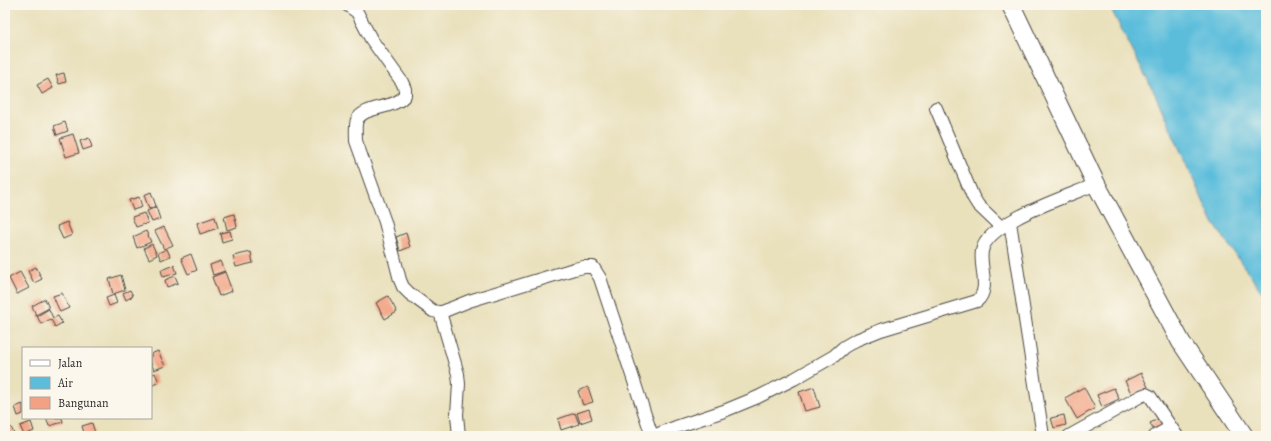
<svg xmlns="http://www.w3.org/2000/svg" width="1271" height="441" font-family="Alegreya,serif">
  <style>
    .water { fill: #5cbddb; stroke: #447483 }
    .building { fill: #f2a282 }
    .lines { fill: none; stroke-linecap: round; stroke-linejoin: round }
    .minor-casing { stroke: #484641; stroke-width: 14 }
    .secondary-casing { stroke: #484641; stroke-width: 20 }
    .minor { stroke: #fff; stroke-width: 12 }
    .secondary { stroke: #fff; stroke-width: 18 }
  </style>
  <rect width="100%" height="100%" fill="#fbf7ec"/>
  <filter id="ink" filterUnits="userSpaceOnUse"><feTurbulence type="fractalNoise" baseFrequency=".025" numOctaves="2"/><feDisplacementMap in="SourceGraphic" scale="8" xChannelSelector="R" yChannelSelector="G"/><feConvolveMatrix kernelMatrix="1 2 1 2 8 2 1 2 1" color-interpolation-filters="sRGB"/></filter>
  <filter id="wash" filterUnits="userSpaceOnUse"><feTurbulence type="fractalNoise" baseFrequency=".012" numOctaves="4" result="noise"/><feDisplacementMap in="SourceGraphic" scale="16" xChannelSelector="R" yChannelSelector="G"/><feGaussianBlur stdDeviation="0.9" result="paint"/><feColorMatrix in="noise" values="0 0 0 0 0 0 0 0 0 0 0 0 0 0 0 0 0 1.4 0 .05"/><feComposite in="paint" operator="in"/></filter>
  <g filter="url(#wash)">
    <rect width="100%" height="100%" fill="#e9e0bc"/>
    <path class="water" d="M1109 5H1266V298L1212 221 1155 94Z"/>
    <g id="blocks">
      <path class="building" d="M64 73 66 82 59 84 56 75Z
        M48 79 53 88 42 94 37 85Z
        M65 122 68 131 57 135 54 126Z
        M73 134 79 153 66 157 60 138Z
        M89 138 92 147 83 150 80 141Z
        M151 192 156 206 149 209 144 195Z
        M139 197 142 207 133 210 129 200Z
        M156 207 160 219 152 222 147 211Z
        M144 213 148 223 136 227 132 217Z
        M234 214 237 227 227 230 224 217Z
        M215 217 218 228 200 234 197 223Z
        M67 222 72 235 63 239 57 226Z
        M164 227 173 245 164 249 155 231Z
        M146 231 151 242 137 248 133 237Z
        M230 231 232 239 222 242 220 233Z
        M406 233 410 247 400 251 396 237Z
        M152 244 157 255 149 259 144 248Z
        M167 249 170 256 161 260 158 253Z
        M251 252 253 263 236 267 233 256Z
        M191 254 197 270 188 274 181 258Z
        M221 261 225 271 213 275 210 265Z
        M174 265 177 273 163 277 161 270Z
        M36 267 42 279 34 283 28 271Z
        M20 272 29 288 17 294 9 278Z
        M225 272 232 291 219 296 212 277Z
        M121 275 125 290 113 294 109 279Z
        M175 276 178 283 167 287 165 280Z
        M130 290 133 296 126 300 123 293Z
        M62 293 69 308 60 312 53 296Z
        M114 295 117 303 109 306 106 298Z
        M388 296 397 312 385 319 376 303Z
        M45 299 49 308 36 315 32 306Z
        M49 309 53 318 58 316 62 323 55 327 51 319 41 324 37 316Z
        M158 351 165 366 154 370 151 363V354Z
        M155 373 159 382 151 386V375Z
        M1141 373 1148 387 1132 395 1125 381Z
        M588 387 593 402 583 405 578 391Z
        M814 387 820 407 805 411 799 392Z
        M1084 387 1095 408 1077 419 1065 398Z
        M1114 388 1119 399 1102 407 1097 395Z
        M23 404V414L18 416 15 407Z
        M589 409 592 419 580 423 577 413Z
        M575 413 579 424 561 430 558 419Z
        M1064 415 1066 425 1054 428 1051 418Z
        M1163 417 1166 423 1153 429 1150 423Z
        M46 418H62L63 422 49 426Z
        M31 422 34 431 24 435 20 426Z
        M92 423 95 433 85 436 82 426Z
        M11 427 15 436H5V430Z"/>
    </g>
  </g>
  <g filter="url(#ink)">
    <use href="#blocks" fill-opacity="0" stroke="#484641" stroke-width="1"/>
    <g class="lines">
      <g class="minor-casing">
        <path id="minor" d="M347 5 357 12 371 39 402 82 405 89V95C395 110 364 105 357 120 355 124 356 136 356 141L385 222 400 280 403 287 410 294 433 311 438 312H442L469 301 574 269 584 267H593L600 278 652 436
          M936 108 973 197 978 205 1001 227
          M1010 222 1043 436
          M440 312 458 374 459 384 457 415 459 436
          M653 436 676 427 724 411 758 397 794 379 834 356 844 347 856 340 881 330 977 301C991 289 979 267 982 251 987 221 1070 196 1096 184
          M1069 436 1141 396 1146 394 1150 396 1177 436
          M1155 436 1171 427"/>
      </g>
      <g class="secondary-casing">
        <path id="secondary" d="M1011 5 1096 184 1181 342 1244 436"/>
      </g>
      <use href="#minor" class="minor"/>
      <use href="#secondary" class="secondary"/>
    </g>
  </g>
  <rect width="1271" height="441" fill="none" stroke="#fbf7ec" stroke-width="20"/>
  <rect x="22" y="347" width="130" height="72" fill="#fbf7ec" stroke="#a8a59f"/>
  <rect x="30" y="360" width="20" height="6" fill="#ffffff" stroke="#a8a59f"/>
  <text x="58" y="367" font-size="12" fill="#2b2b2b">Jalan</text>
  <rect x="30" y="377" width="20" height="12" fill="#5cbddb" stroke="#a8a59f"/>
  <text x="58" y="387" font-size="12" fill="#2b2b2b">Air</text>
  <rect x="30" y="397" width="20" height="12" fill="#f2a282" stroke="#a8a59f"/>
  <text x="58" y="407" font-size="12" fill="#2b2b2b">Bangunan</text>
</svg>
